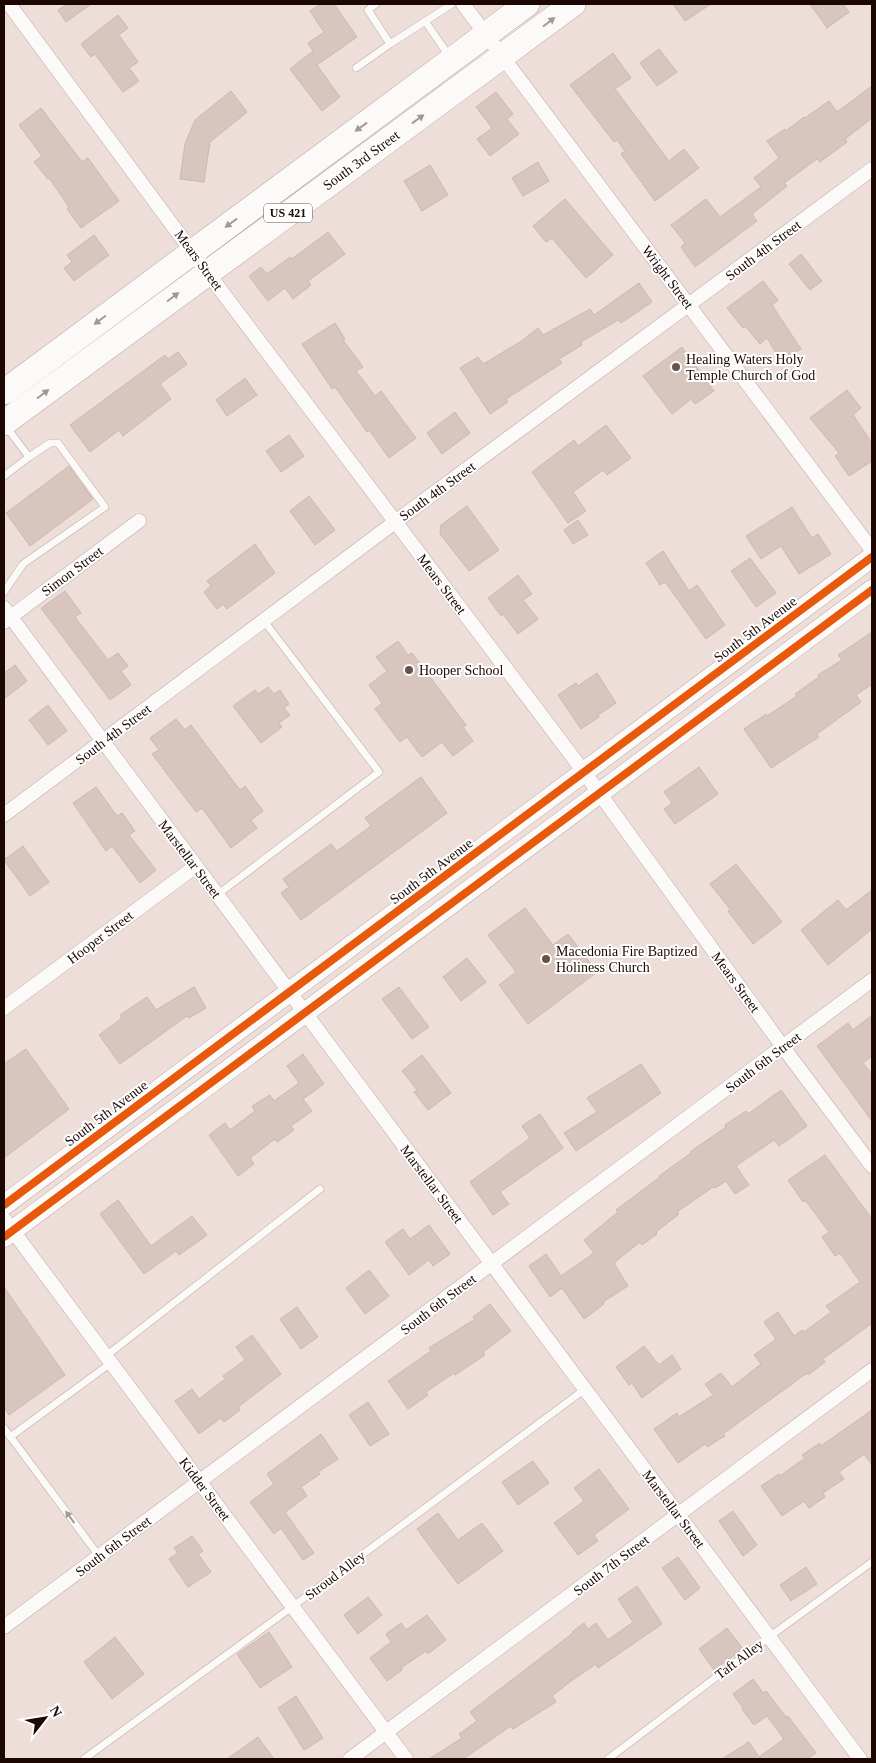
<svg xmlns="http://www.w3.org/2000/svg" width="876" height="1763" font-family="Georgia,serif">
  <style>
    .building { fill: #d8c5be; stroke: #cbb8b2 }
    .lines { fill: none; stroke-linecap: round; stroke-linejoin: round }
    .lane-casing { stroke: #bdaba4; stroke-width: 8 }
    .street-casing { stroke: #bdaba4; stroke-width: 15 }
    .secondary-casing { stroke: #bdaba4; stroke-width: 21 }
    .highway-casing { stroke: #bdaba4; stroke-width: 26 }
    .lane { stroke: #fcfaf9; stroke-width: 7 }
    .street { stroke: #fcfaf9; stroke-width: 14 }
    .secondary { stroke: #fcfaf9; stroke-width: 20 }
    .highway { stroke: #fcfaf9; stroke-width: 25 }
    .cycleway-casing { stroke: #fff; stroke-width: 11 }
    .cycleway { stroke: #e8590c; stroke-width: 8 }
    .oneway { fill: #a29996 }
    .poi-dot { fill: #65524d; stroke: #fff; stroke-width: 2 }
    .labels { text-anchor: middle; stroke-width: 4; stroke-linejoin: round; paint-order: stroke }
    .shield { fill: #fff; stroke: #60514e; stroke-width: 1 }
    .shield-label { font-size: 12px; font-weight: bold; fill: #1c0702 }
    .street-label { font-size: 14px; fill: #1c0702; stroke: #fff }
    .poi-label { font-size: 14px; fill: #1c0702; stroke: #fff; text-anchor: start }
  </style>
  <rect width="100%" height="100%" fill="#edded9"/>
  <path class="building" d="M67 4H91L66 22 58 10Z
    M321 4H334L357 37 317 65 340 97 322 111 290 69 313 51 308 43 324 32 310 11Z
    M673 4H711L685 21Z
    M810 4H843L849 12 827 28Z
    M118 15 128 28 119 35 138 62 129 68 139 81 123 92 95 54 91 57 81 44Z
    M659 49 677 72 657 86 640 63Z
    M613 53 631 78 615 89 669 161 684 149 699 168 655 201 621 154 625 151 617 140 614 142 570 85Z
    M872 86V118L845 139 847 142 820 162 817 159 784 183 787 186 752 214 757 221 695 267 681 247 685 243 671 225 706 199 720 217 761 187 754 178 779 158 767 141 785 129 786 131 804 117 805 118 829 101 837 112Z
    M231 91 247 112 210 142 204 182 180 179 185 144 195 120Z
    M496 92 513 114 507 119 519 134 490 156 477 139 492 128 476 107Z
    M41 108 82 162 88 158 119 201 81 228 67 209 69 207 49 178 48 179 34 162 42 156 19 125Z
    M538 162 549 181 523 196 512 178Z
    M430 165 448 195 422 211 404 181Z
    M565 199 613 255 586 278 552 238 546 242 533 226Z
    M328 232 345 254 308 281 311 285 293 299 285 288 268 301 249 276 261 267 267 274 290 257 292 259Z
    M94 235 109 255 74 281 64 268 72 262 67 255Z
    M801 254 822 281 810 290 789 264Z
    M763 281 778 300 772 305 801 349 781 361 767 338 760 344 745 326 743 328 727 308Z
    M639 283 652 302 621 323 618 320 581 342 582 345 559 359 562 363 506 399 508 402 490 414 460 368 478 357 483 364 520 342 538 328 543 335 590 309 594 315Z
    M335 323 345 339 343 340 363 367 356 371 375 396 381 391 416 438 389 458 369 430 367 432 335 387 332 389 302 344Z
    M682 347 714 391 695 404 691 399 672 414 643 376Z
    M178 352 187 364 160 384 171 399 123 436 119 430 90 452 70 425 165 355 168 359Z
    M245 378 257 395 227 416 216 400Z
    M847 390 861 408 853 415 872 443V461L849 476 835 456 839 453 810 418Z
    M455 412 470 433 442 454 427 433Z
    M606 425 631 458 607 475 603 470 573 492 586 511 568 523 532 472 574 440 578 446Z
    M289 435 304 456 281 472 266 451Z
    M69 466 93 499 30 546 6 513Z
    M309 496 335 530 315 545 290 511Z
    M467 506 499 550 469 571 440 534 441 525Z
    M792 507 812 538 818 534 831 554 799 574 781 546 761 559 746 536Z
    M578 520 588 535 573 544 564 530Z
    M255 544 275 573 227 609 223 604 217 609 204 592 211 586 207 581Z
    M663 551 689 591 697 585 725 625 706 639 665 582 660 585 646 563Z
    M750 558 776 593 756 607 731 571Z
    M518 575 532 594 523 600 538 619 518 634 503 614 501 616 488 598Z
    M65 591 81 613 75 617 108 660 118 653 128 666 121 671 131 685 110 700 41 608Z
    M872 632V684L856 695 861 702 817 734 819 737 771 768 744 729 766 714 767 716 797 696 795 694 819 677 818 675 842 660 838 655Z
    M398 641 408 655 412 653 466 725 463 727 473 741 453 756 442 742 422 757 407 737 400 742 375 709 382 703 369 685 387 671 376 657Z
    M15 665 27 681 4 699V673Z
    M597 673 616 703 598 715 599 717 581 729 558 695 576 683 578 686Z
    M268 687 274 694 280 690 289 704 284 708 290 715 279 723 282 727 261 743 233 706 255 690 258 694Z
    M48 705 67 731 48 745 29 720Z
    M176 719 185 730 191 725 240 790 245 786 263 811 251 820 257 828 231 848 202 808 196 812 152 754 159 750 150 738Z
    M699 767 718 794 675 824 664 809 672 803 664 792Z
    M421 777 447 813 301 920 281 893 289 887 283 879 331 844 337 851 363 832 371 826 365 818Z
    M96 787 117 816 122 813 135 831 129 835 156 870 140 883 112 846 106 851 73 803Z
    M23 846 49 882 30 896 4 860Z
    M736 864 782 922 753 944 728 911 730 909 710 884Z
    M872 890V929L828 965 801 930 838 900 846 910Z
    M525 908 553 945 568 934 597 972 528 1024 499 985 516 972 488 935Z
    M467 958 486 982 461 1001 443 977Z
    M194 987 206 1008 189 1018 187 1016 120 1064 99 1035 122 1018 120 1015 147 997 156 1010Z
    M399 987 429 1027 412 1039 382 999Z
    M872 1015V1056L863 1063 872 1074V1121L817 1046 848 1023 853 1030Z
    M26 1049 69 1109 4 1158V1064Z
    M303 1054 324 1084 303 1099 312 1111 291 1126 294 1130 277 1142 275 1139 250 1158 254 1164 238 1176 209 1135 225 1123 230 1130 255 1111 252 1106 270 1095 274 1101 299 1083 287 1066Z
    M422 1055 451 1093 428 1110 414 1092 417 1090 402 1071Z
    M641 1064 661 1093 576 1151 564 1133 597 1112 587 1098Z
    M781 1090 807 1126 779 1146 774 1140 736 1166 749 1185 735 1194 726 1181 715 1188 713 1187 677 1212 679 1214 656 1232 657 1234 642 1245 640 1242 614 1263 628 1286 603 1302 604 1304 584 1319 562 1288 550 1297 529 1266 546 1254 561 1276 594 1253 584 1240 618 1212 616 1210 660 1177 659 1176 691 1153 690 1152 726 1127 725 1125 746 1111 748 1114Z
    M540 1114 563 1148 500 1192 509 1204 493 1215 470 1182 530 1138 522 1126Z
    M825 1155 872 1219V1323L823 1359 825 1362 808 1375 807 1373 723 1434 725 1436 707 1447 705 1444 678 1463 654 1429 677 1413 679 1417 713 1395 705 1384 721 1373 732 1387 761 1364 754 1355 776 1339 764 1322 778 1312 794 1336 802 1330 804 1332 831 1312 826 1306 860 1282 840 1253 835 1256 822 1237 829 1232 805 1200 803 1202 788 1180Z
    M118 1200 151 1246 192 1216 207 1235 179 1255 176 1251 144 1274 100 1214Z
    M429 1225 450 1254 433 1266 429 1260 409 1275 385 1242 403 1229 410 1239Z
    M369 1270 389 1296 365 1314 346 1288Z
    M4 1287 65 1375 9 1415 4 1407Z
    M490 1304 511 1331 483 1352 485 1355 455 1375 454 1373 426 1392 428 1395 408 1409 388 1381 431 1351 429 1348 475 1319 473 1317Z
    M297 1307 318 1337 301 1349 280 1319Z
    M252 1335 281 1374 238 1407 240 1410 224 1422 221 1418 199 1434 175 1401 192 1389 199 1399 225 1379 223 1376 245 1360 236 1347Z
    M644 1346 659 1365 672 1355 681 1369 642 1398 632 1383 629 1385 616 1367Z
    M368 1402 389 1434 370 1446 349 1415Z
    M872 1410V1465L864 1454 839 1472 844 1479 823 1493 825 1497 809 1508 804 1501 782 1516 761 1486 779 1474 780 1476 805 1458 802 1455 820 1443 821 1446Z
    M321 1434 338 1459 318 1472 320 1474 301 1487 307 1496 285 1512 314 1553 303 1560 281 1528 274 1534 250 1502 274 1484 267 1474Z
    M533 1461 549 1483 518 1505 502 1482Z
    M599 1469 629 1509 594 1535 598 1541 578 1555 554 1523 584 1501 574 1488Z
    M733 1511 757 1545 743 1556 719 1521Z
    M438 1513 458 1540 482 1523 503 1551 458 1584 417 1529Z
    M192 1536 203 1551 198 1554 211 1572 188 1587 169 1559 178 1553 174 1548Z
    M678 1557 700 1588 685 1600 662 1568Z
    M806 1567 817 1584 791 1601 780 1585Z
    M637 1586 662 1624 598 1668 596 1664 571 1681 552 1696 556 1702 513 1729 511 1726 463 1759H429L462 1738 459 1734 477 1721 470 1712 573 1633 572 1632 584 1623 588 1629 596 1623 608 1640 633 1622 618 1599Z
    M368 1597 382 1615 358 1634 344 1615Z
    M427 1615 446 1640 428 1654 426 1651 401 1668 402 1670 387 1681 370 1658 391 1642 386 1634 401 1623 406 1630Z
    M727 1628 743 1649 714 1670 699 1649Z
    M269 1632 292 1667 260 1688 237 1654Z
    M115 1637 144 1674 112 1699 84 1662Z
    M753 1679 763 1693 766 1691 786 1717 788 1716 816 1753 807 1759H722L749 1742 759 1757 784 1739 767 1716 754 1725 742 1709 743 1708 733 1694Z
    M296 1696 323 1738 304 1750 278 1708Z
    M258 1737 274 1759H227Z"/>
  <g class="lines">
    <g class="lane-casing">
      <path id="lane" d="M376 4 368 10 390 44 452 4
        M425 21 449 56
        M356 68 390 44
        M4 476 29 457
        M4 592 23 564 105 507 58 443H50L29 457 5 425
        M217 895 379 772 264 621
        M106 1356 320 1189
        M4 1428 99 1556
        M10 1437 111 1363
        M84 1759 292 1607 585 1389
        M608 1759 769 1637 872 1562"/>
    </g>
    <g class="street-casing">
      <path id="street" d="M9 4 207 272 584 772 783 1047 872 1166
        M463 4 872 550
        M4 608 860 1759
        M4 622 139 521
        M4 815 395 522 872 169
        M4 1008 196 866
        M4 1219 406 1759
        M4 1627 872 980
        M350 1759 872 1370"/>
    </g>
    <g class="secondary-casing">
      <path id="secondary" d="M4 1205 872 557
        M4 1237 872 590"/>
    </g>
    <g class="highway-casing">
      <path id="highway" d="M4 392 527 4
        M4 423 573 4"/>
    </g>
    <use href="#lane" class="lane"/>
    <use href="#street" class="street"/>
    <use href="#secondary" class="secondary"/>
    <use href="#highway" class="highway"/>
    <g class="cycleway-casing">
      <path id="cycleway" d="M4 1205 872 557
        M4 1237 872 590"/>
    </g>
    <use href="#cycleway" class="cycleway"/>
  </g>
  <defs><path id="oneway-solid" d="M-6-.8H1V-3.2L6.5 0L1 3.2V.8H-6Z" transform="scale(1.25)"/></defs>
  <g class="oneway">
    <use href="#oneway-solid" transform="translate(549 22) rotate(-37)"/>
    <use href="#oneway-solid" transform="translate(418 119) rotate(-36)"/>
    <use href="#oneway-solid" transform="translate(361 127) rotate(144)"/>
    <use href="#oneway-solid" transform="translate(231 223) rotate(144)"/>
    <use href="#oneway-solid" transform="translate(173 297) rotate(-37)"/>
    <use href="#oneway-solid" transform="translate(100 320) rotate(143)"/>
    <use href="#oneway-solid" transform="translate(43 394) rotate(-37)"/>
    <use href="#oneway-solid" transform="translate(70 1517) rotate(-126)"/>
  </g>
  <g class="poi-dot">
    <circle cx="676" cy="367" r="5"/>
    <circle cx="409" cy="670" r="5"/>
    <circle cx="546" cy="959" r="5"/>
  </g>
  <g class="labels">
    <rect class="shield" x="264" y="203.5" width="48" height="19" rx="4"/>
    <g class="shield-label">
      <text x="288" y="217">US 421</text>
    </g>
    <g class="street-label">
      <text transform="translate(361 160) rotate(-36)" y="5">South 3rd Street</text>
      <text transform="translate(763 250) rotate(-37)" y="5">South 4th Street</text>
      <text transform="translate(199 260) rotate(54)" y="5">Mears Street</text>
      <text transform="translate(668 277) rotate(53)" y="5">Wright Street</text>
      <text transform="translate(437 491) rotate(-36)" y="5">South 4th Street</text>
      <text transform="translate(72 571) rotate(-37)" y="5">Simon Street</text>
      <text transform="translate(442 584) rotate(53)" y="5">Mears Street</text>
      <text transform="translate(755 629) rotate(-37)" y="5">South 5th Avenue</text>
      <text transform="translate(113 734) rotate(-37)" y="5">South 4th Street</text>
      <text transform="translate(190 859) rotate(53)" y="5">Marstellar Street</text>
      <text transform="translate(431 871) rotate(-37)" y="5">South 5th Avenue</text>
      <text transform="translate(100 937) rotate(-37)" y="5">Hooper Street</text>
      <text transform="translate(736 982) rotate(54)" y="5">Mears Street</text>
      <text transform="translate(763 1062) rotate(-37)" y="5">South 6th Street</text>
      <text transform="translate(106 1113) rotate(-37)" y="5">South 5th Avenue</text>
      <text transform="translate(432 1184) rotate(53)" y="5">Marstellar Street</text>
      <text transform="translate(438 1304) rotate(-37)" y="5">South 6th Street</text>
      <text transform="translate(205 1489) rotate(53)" y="5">Kidder Street</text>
      <text transform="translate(674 1509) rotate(53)" y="5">Marstellar Street</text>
      <text transform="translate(113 1546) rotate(-37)" y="5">South 6th Street</text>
      <text transform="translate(611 1565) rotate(-37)" y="5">South 7th Street</text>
      <text transform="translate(335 1575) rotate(-37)" y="5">Stroud Alley</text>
      <text transform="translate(739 1659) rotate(-37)" y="5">Taft Alley</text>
    </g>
    <g class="poi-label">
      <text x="686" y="364">Healing Waters Holy<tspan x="686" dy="16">Temple Church of God</tspan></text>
      <text x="419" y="675">Hooper School</text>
      <text x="556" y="956">Macedonia Fire Baptized<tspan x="556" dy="16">Holiness Church</tspan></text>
    </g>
  </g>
  <rect width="876" height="1763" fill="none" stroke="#1c0702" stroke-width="10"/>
  <g transform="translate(45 1718) rotate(59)" stroke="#ffffff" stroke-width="4" paint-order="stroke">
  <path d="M0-4L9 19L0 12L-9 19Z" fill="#1c0702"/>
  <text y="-8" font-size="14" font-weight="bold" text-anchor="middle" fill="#1c0702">N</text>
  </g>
</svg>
